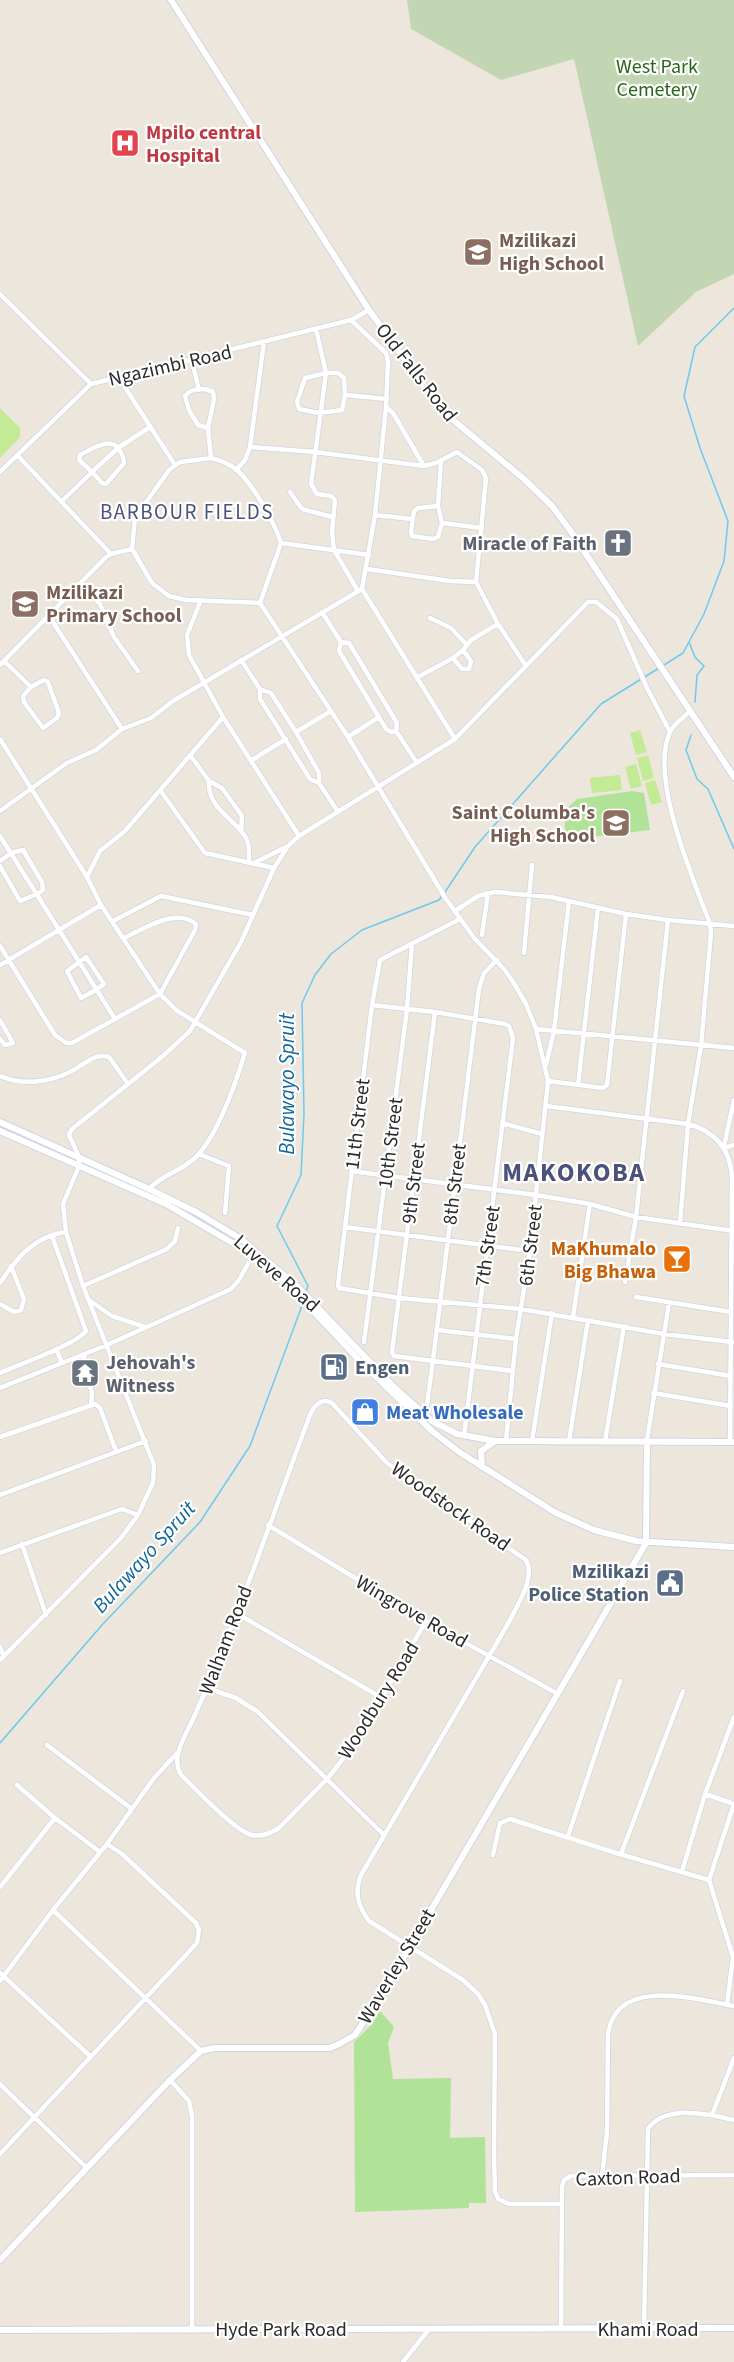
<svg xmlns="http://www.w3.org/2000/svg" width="734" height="2362" font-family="'Source Sans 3',sans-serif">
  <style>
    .green { fill: #b0e398 }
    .cemetery { fill: #c3d6b3 }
    .pitch { fill: #c3ea94 }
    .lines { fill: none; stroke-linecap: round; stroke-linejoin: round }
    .stream { stroke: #6ec9ef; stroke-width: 1.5 }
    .street-casing { stroke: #d1d4e3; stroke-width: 6 }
    .secondary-casing { stroke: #d1d4e3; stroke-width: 8 }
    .street { stroke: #fff; stroke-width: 4.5 }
    .secondary { stroke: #fff; stroke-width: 6 }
    .labels { text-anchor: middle; stroke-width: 4.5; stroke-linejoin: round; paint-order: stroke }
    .park-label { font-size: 20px; fill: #28671a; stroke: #fff }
    .health-label { font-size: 20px; font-weight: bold; fill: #be3a42; stroke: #fff; text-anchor: start }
    .education-label { font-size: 20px; font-weight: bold; fill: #785e54; stroke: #fff; text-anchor: start }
    .street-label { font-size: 20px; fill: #2a2a2a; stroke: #fff }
    .worship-label { font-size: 20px; font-weight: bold; fill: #5b616d; stroke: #fff; text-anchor: end }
    .food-label { font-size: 20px; font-weight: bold; fill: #c56008; stroke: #fff; text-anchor: end }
    .service-label { font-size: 20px; font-weight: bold; fill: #4e5e75; stroke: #fff; text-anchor: start }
    .shop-label { font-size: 20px; font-weight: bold; fill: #366cbe; stroke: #fff; text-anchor: start }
    .neighbourhood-label { font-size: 21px; letter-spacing: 1.5px; fill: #4a527b; stroke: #fff }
    .water-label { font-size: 21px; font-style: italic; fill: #0d679b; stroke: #fff }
    .district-label { font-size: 26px; font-weight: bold; letter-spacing: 1.5px; fill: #4a527b; stroke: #fff }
  </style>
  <rect width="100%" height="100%" fill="#ece6dc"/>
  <path class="green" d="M632 791 644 793 650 830 572 839 565 837V810L577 799Z
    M380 2011 394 2027 388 2043 393 2079 451 2078 450 2138 485 2137 486 2203H469V2208L355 2212 354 2042 372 2024Z"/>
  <path class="cemetery" d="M407 0H734V274L696 292 638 346 574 59 501 80 411 29Z"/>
  <path class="pitch" d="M0 408 20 428V437L0 458Z
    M640 730 647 752 636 755 630 733Z
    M648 755 654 778 643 781 637 758Z
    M636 764 642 786 631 789 625 767Z
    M620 775 622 790 592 793 590 778Z
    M655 780 662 802 651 805 645 783Z"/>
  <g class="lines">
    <path class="stream" d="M689 642 695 657 704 666 697 675 695 702
      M664 665 683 653 704 614 724 561 728 521 700 448 684 396 695 347 734 308
      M691 735 686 750 697 779 708 789 734 849
      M445 892 475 847 601 704 659 668
      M306 1292 308 1286 277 1226 301 1175 304 1114 302 1003 315 975 331 954 362 930 439 900 442 896
      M0 1743 102 1625 200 1522 250 1446 303 1303"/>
    <g class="street-casing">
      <path id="street" d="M0 294 91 384
        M316 329 326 373 311 484 317 494 331 496 335 500 332 532 334 550 358 591
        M192 361 199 390
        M326 373H338L344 378 345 395 342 410 319 413 299 409 297 402 305 378Z
        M119 378 175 465
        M345 395 387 399
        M386 407 393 413 424 466
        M208 428 214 399 213 392C205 387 191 388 185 396L189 410 198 425 208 428 211 458
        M250 447 315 452 424 466 436 463 457 452 482 470 486 478 476 582 498 624 526 666
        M17 455 111 554
        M211 458C219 460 230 464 237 470 254 486 274 521 281 543L260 603 186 600 169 596 152 583 132 549 135 518 169 470 180 462Z
        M236 470 245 460 250 447 264 342
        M0 472 91 384 351 320 369 310
        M290 492 302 509 332 517
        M62 501 92 472 79 460 80 455C98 445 119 432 124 463L106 484 102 483 92 472 118 448 150 427
        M438 506 442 523 438 537 433 539 412 536 411 531 414 511 418 508Z
        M438 506 441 461
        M375 515 412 519
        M442 523 482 528
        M281 543 369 555
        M367 569 450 581 476 582
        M80 584 100 604 114 637 138 671
        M362 589 455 739
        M201 600 187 635 189 655 223 717 299 836
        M260 603 348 737 446 899 475 939 504 969 512 980 526 1004 536 1029 548 1081 530 1251 516 1339 506 1441
        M322 612 341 642 349 643 397 723 396 731 391 732 386 729 339 651 341 642
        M49 616 122 729
        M430 618 451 628 467 645
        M453 658 462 669H469L471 661 463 650
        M241 660 260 689
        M4 661 31 687
        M0 665 105 558 111 554 132 549
        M418 677 453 658 463 650 471 640 498 624
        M44 680 48 682 59 713 57 718 43 728 24 702 23 696 31 687Z
        M260 689 271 693 296 732 319 773V783L310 779 260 699Z
        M396 731 417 763
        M296 732 331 711
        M348 737 379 717
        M0 739 87 877 101 905 160 994 176 1010 245 1053C236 1082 217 1137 195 1158 181 1171 162 1175 149 1189
        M190 755 209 781 222 788 242 816 241 832
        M252 760 286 739
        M209 781C207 809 235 818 246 838 250 845 249 854 249 862
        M319 783 338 812
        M160 790 205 853 274 868
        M0 811 67 763 96 750 122 729 151 718 173 701 362 589 375 515 386 407 388 361 386 353 351 320
        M0 836 115 1019
        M0 861 11 853 23 850 42 882 43 890 37 894 20 901 0 866
        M254 863 286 847
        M87 877 100 851 125 831 223 717
        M455 911 478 896 495 892 551 897 626 914 668 920 734 926
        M460 919 380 960 372 1005 338 1285 339 1288 399 1298 521 1309 664 1334 732 1342
        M113 921 161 896 253 915
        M482 935 488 893
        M0 946 55 1035 66 1043H72L160 994 195 930 196 924C176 907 143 929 124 938
        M524 953 532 865
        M86 957 104 984 96 990 81 998 67 971Z
        M0 965 101 905
        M372 1005 435 1012 505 1024 509 1026 513 1038 464 1436
        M435 1012 392 1352 394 1356 513 1371
        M0 1020 13 1043 5 1045 0 1039
        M536 1029 734 1048
        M546 1065 554 1031 569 901
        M0 1076C22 1085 48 1083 70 1072 83 1066 94 1052 109 1057L128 1084
        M548 1081 603 1088 607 1085 626 914
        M578 1085 598 908
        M546 1106 688 1124C715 1131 730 1148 732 1177L730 1442
        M502 1123 542 1134
        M724 1146 734 1100
        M725 1148 734 1145
        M199 1154 229 1166 225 1213
        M351 1171 536 1195 590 1204 636 1217 734 1231
        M680 1224 688 1124 701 1046 711 933 710 924C693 878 649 778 670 732 674 724 683 718 689 712
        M345 1227 530 1251
        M625 1282 636 1217 668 920
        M0 1283C16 1259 34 1236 66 1232
        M83 1286 167 1249 175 1241 178 1228
        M636 1297 731 1312
        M89 1300 112 1316 145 1327
        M0 1304 14 1312 21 1310 24 1299 11 1266
        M573 1317 590 1204
        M437 1330 516 1339
        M364 1342 407 1009 412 943
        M56 1349 62 1363
        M84 1354 87 1380 92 1392 91 1405
        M658 1364 731 1376
        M0 1373C18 1365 77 1344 86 1331L52 1236
        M0 1388 107 1345 231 1289 239 1280 253 1255
        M653 1393 731 1406
        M422 1413 427 1405 433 1360 479 989 484 973 497 960
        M0 1437 95 1404 100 1408 116 1451
        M647 1440 669 1303
        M532 1441 552 1313
        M569 1441 588 1320
        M605 1441 624 1326
        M0 1495 146 1441
        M268 1525 426 1621 558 1694
        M22 1544 46 1615
        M0 1553 122 1509 138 1515
        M236 1613 382 1698
        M426 1621 356 1742 328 1778 279 1828C271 1833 261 1837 252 1835 235 1831 197 1790 182 1776 169 1758 186 1735 194 1717 238 1619 272 1516 310 1415 314 1406 321 1397 332 1403L387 1463 526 1560C536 1578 517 1605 509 1622L361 1875C354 1893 358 1906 369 1921L463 1980 478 1994 485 2005 495 2034 494 2153 495 2191 498 2199 509 2204H562
        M0 1647 4 1657
        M0 1660 121 1538 138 1515 149 1491 153 1483 154 1465 83 1286 66 1232 63 1204 79 1166V1157L69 1135 72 1129 163 1056 190 1031 241 942 274 868 288 846 299 836 455 739 588 602H596L617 619 647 688 670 732
        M207 1688 236 1698 258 1712 384 1835
        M47 1745 132 1809
        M17 1785 55 1818 100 1852
        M705 1794 734 1804 709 1880 733 1957 727 2005
        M568 1836 620 1681
        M621 1854 683 1691
        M493 1855 500 1823 510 1819 616 1853 709 1880
        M682 1871 705 1794 734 1717
        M0 1887 55 1818
        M53 1910 201 2051
        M0 1973 91 2057
        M0 1981 53 1910 107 1844 154 1778 178 1752
        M170 2080 189 2101 192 2116V2330
        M0 2084 87 2168
        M712 2115 734 2058
        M0 2154 197 1943 199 1930 196 1923 122 1854 107 1844
        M602 2176 607 2132 608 2034C616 1976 695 1999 734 2006
        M644 2328 648 2129C665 2104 710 2114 734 2120
        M561 2329 562 2187 564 2180 571 2176 734 2175
        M403 2362 429 2329"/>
    </g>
    <g class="secondary-casing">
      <path id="secondary" d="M171 0 369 310 424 386 452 419 524 479 552 506 570 530 734 777
        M0 1122 149 1189 196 1212 241 1239 298 1287 394 1387 432 1421 457 1434 495 1441 734 1442
        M0 1131 166 1204 253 1255 299 1296 361 1362 432 1431 459 1452 556 1513 594 1530 636 1541 734 1547
        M482 1467 481 1451 495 1441
        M0 2260 170 2080 201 2051 214 2048H330L339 2044 355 2035 383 1992 646 1543 647 1440
        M0 2330 734 2328"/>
    </g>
    <use href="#street" class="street"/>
    <use href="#secondary" class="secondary"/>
  </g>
  <defs>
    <g id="hospital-square" transform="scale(1.5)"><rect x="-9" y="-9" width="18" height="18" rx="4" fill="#e0444e" stroke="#fff"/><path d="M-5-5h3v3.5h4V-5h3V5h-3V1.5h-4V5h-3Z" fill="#fff"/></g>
    <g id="school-square" transform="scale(1.5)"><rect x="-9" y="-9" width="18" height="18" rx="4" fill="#8d6e63" stroke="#fff"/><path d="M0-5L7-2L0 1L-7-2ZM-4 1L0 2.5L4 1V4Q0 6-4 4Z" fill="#fff"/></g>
    <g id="church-square" transform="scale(1.5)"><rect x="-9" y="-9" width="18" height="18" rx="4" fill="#6b7280" stroke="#fff"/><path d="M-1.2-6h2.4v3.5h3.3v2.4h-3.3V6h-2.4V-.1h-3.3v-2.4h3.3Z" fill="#fff"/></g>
    <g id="bar-square" transform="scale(1.5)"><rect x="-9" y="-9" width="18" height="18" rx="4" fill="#e8710a" stroke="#fff"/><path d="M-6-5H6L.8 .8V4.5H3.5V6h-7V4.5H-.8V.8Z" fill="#fff"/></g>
    <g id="fuel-square" transform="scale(1.5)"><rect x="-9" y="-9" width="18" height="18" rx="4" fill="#5c6f8a" stroke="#fff"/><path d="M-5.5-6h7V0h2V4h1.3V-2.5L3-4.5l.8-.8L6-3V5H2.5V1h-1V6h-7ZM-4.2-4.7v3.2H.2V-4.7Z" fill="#fff"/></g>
    <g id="temple-square" transform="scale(1.5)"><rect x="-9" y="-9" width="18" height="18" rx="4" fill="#6b7280" stroke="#fff"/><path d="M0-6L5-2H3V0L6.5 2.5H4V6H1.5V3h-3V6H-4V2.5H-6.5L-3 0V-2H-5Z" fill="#fff"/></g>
    <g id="shop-square" transform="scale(1.5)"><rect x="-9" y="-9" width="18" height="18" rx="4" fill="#3f7fe0" stroke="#fff"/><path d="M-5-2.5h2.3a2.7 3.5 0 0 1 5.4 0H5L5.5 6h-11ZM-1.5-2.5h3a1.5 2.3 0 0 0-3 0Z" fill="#fff"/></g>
    <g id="civic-square" transform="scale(1.5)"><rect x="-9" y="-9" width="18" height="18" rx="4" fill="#5c6f8a" stroke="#fff"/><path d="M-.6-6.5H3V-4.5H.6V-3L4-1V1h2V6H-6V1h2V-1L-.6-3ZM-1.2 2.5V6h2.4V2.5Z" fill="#fff"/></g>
  </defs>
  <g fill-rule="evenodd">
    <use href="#hospital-square" x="125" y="143"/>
    <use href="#school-square" x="478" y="252"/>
    <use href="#church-square" x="618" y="543"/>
    <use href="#school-square" x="25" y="604"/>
    <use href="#school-square" x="616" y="823"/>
    <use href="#bar-square" x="677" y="1259"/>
    <use href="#fuel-square" x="334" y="1367"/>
    <use href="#temple-square" x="85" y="1373"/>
    <use href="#shop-square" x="365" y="1412"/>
    <use href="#civic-square" x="670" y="1583"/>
  </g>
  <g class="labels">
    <g class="park-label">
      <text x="657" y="73">West Park<tspan x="657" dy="23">Cemetery</tspan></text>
    </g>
    <g class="health-label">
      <text x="146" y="139">Mpilo central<tspan x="146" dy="23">Hospital</tspan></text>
    </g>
    <g class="education-label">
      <text x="499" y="247">Mzilikazi<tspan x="499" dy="23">High School</tspan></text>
      <text x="46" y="599">Mzilikazi<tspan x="46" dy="23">Primary School</tspan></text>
      <text x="595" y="819" text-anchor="end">Saint Columba's<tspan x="595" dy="23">High School</tspan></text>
    </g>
    <g class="street-label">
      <text transform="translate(170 365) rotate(-13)" y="7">Ngazimbi Road</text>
      <text transform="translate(417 372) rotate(52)" y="7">Old Falls Road</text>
      <text transform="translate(357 1124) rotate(-83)" y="7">11th Street</text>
      <text transform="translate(390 1143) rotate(-83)" y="7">10th Street</text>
      <text transform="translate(413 1183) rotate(-83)" y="7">9th Street</text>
      <text transform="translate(454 1184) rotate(-83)" y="7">8th Street</text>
      <text transform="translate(530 1245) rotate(-83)" y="7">6th Street</text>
      <text transform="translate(487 1246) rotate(-82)" y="7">7th Street</text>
      <text transform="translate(277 1273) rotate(41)" y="7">Luveve Road</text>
      <text transform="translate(451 1506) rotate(35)" y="7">Woodstock Road</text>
      <text transform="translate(412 1611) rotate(30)" y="7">Wingrove Road</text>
      <text transform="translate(225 1640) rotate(-69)" y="7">Walham Road</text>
      <text transform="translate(378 1700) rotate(-58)" y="7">Woodbury Road</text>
      <text transform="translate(396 1966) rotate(-59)" y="7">Waverley Street</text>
      <text transform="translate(628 2177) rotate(-2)" y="7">Caxton Road</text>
      <text x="281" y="2336">Hyde Park Road</text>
      <text x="648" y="2336">Khami Road</text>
    </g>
    <g class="worship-label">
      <text x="597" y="550">Miracle of Faith</text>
      <text x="106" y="1369" text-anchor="start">Jehovah's<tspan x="106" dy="23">Witness</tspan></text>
    </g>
    <g class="food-label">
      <text x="656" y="1255">MaKhumalo<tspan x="656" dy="23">Big Bhawa</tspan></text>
    </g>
    <g class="service-label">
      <text x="355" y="1374">Engen</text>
      <text x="649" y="1578" text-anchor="end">Mzilikazi<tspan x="649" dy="23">Police Station</tspan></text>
    </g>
    <g class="shop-label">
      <text x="386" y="1419">Meat Wholesale</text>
    </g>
    <g class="neighbourhood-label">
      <text x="187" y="519">BARBOUR FIELDS</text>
    </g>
    <g class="water-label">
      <text transform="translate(287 1084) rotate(-90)" y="7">Bulawayo Spruit</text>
      <text transform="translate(144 1557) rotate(-48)" y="7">Bulawayo Spruit</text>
    </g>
    <g class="district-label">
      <text x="574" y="1181">MAKOKOBA</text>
    </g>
  </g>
</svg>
